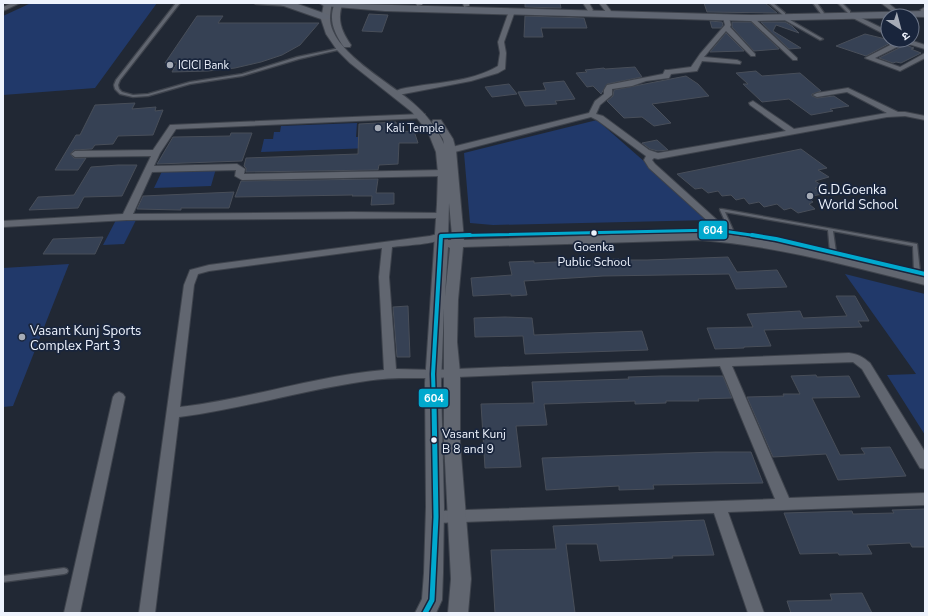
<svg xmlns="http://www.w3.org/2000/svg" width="928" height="616" font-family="'Nunito Sans','Noto Sans Devanagari',sans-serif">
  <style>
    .green { fill: #21396a }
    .building { fill: #364154; stroke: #484e59 }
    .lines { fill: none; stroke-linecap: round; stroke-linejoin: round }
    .service-casing { stroke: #3e434c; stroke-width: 2.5 }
    .minor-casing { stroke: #3e434c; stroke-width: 2 }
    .tertiary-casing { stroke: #3e434c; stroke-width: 2 }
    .primary-casing { stroke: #3e434c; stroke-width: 2 }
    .service { fill: #616670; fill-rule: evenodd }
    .minor { fill: #616670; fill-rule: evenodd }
    .tertiary { fill: #616670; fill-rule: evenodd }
    .primary { fill: #606672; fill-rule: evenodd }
    .bus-1-far2-casing { stroke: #19253c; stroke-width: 5.5 }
    .bus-1-far1-casing { stroke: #19253c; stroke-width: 7 }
    .bus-1-casing { stroke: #19253c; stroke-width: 8 }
    .bus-1-far2 { stroke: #00a9ce; stroke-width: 3 }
    .bus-1-far1 { stroke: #00a9ce; stroke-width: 4 }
    .bus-1 { stroke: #00a9ce; stroke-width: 5 }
    .poi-dot { fill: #a6acb7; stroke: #19253c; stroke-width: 1.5 }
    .bus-dot { fill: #eef3fd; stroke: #19253c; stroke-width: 1.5 }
    .labels { text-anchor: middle; stroke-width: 3.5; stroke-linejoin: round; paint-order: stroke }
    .far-poi-label { font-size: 11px; fill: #eef3fd; stroke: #19253c; text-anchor: start }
    .bus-label { font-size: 12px; fill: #eef3fd; stroke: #19253c }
    .poi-label { font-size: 13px; fill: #eef3fd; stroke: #19253c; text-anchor: start }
    .line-badge { stroke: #19253c; stroke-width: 1.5 }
    .badge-label { font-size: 11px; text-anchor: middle; font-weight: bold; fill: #fff }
  </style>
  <rect width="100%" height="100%" fill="#212834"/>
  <path class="green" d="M31 3H157L95 88 3 95V16Z
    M597 120 711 220 493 225 470 223 464 153Z
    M357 123 356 137 398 135V147L261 152 264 139H273L274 132H280L281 126Z
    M217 165 211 186 154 188 164 167Z
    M116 220H136L124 244 103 245Z
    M69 264 13 406 3 407V268Z
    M845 274 925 294V435L887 375 916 374Z"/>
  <path class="building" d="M525 3H560L561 8 525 7Z
    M704 3H765L777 13 707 12Z
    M369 14 388 15 382 32 362 31Z
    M197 16H223L218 23H319L300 45 282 55 261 62 235 68 208 71 172 72 177 63H165Z
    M525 16 584 18 587 28H541L543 37H524Z
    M710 21 722 22 723 25 721 28H712Z
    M732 22H751L779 49 754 51 732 27Z
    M761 22H785L792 26 799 33 776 25 773 31 801 48 789 49Z
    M726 33 744 51 710 52Z
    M865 34 894 41 866 56 836 46Z
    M905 45 914 48 911 49 921 53 901 63 896 62 893 63 879 58Z
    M635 67 642 77 607 84 601 94 593 86 587 87 576 73 587 72 585 70 604 68 605 69Z
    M756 71 762 76 800 73 821 91 812 94V96L817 98 834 96 849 106 830 109 833 111 811 115 789 99 762 102 743 84H748L736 73Z
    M686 76 698 84 709 96 652 104 671 123 654 126 642 117 624 118 607 101 613 96 614 90Z
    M564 81 575 99 555 101 557 104 525 106 518 92 546 90 543 83Z
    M509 84 517 94 492 97 485 87Z
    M135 103 132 109 156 107 155 111 163 110 153 135 118 136 113 144 95 145 92 149 74 150 70 154 74 158H86L78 170H55L76 135H80L95 105Z
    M396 122 397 132 414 131 418 143H399L398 164 379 165 378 170 246 172V168L244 166 246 158 358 154 359 124Z
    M231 133H252L242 161 157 164 173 137 230 136Z
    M657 140 668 150 658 151 650 149 642 143Z
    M801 149 827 168 818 170 829 177 815 181 823 186 815 188 823 194 807 197 813 202 809 204 815 209 798 213 791 208 784 210 777 204 764 207 759 202 749 204 744 198 736 200 731 195 722 196 718 191 708 193 702 188 695 189 677 174Z
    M118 165H137L122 196 84 197 78 208 29 210 38 197 74 195 91 167Z
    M378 179 376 193H394V204L371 205 372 196H352L353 195 235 197 241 181Z
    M234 192 229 208H181V210L137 209 143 196Z
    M103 237 95 254H43L53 239Z
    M728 257 737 272 777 270 787 287 736 289 729 274 603 276 524 281 527 295 511 296V294L473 296 471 278 512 275 509 262 534 261V263L619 259V260H647Z
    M836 296H855L869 321H858L862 327 764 330 771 346 744 347V348L715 349 707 328 753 327 747 314 800 311 803 318 847 316Z
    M408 306 410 357H397L393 307Z
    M505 317 532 318 534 335 642 331 648 350 525 354 523 336 475 337 474 318Z
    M816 375 817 377 849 376 860 397 812 398 840 455 865 454 861 448 890 447 906 476 838 480 826 454 773 457 747 397 784 396 783 394H800L791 376Z
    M661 376H723L732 398 698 399 699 401H666V403L635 404V401L544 404 547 425 516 426 521 467 485 468 481 404 534 403 532 382 629 379 628 377Z
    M715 452H751L763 483 653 485 654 489 619 490V486L546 490 542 458Z
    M925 509V547H912L910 543 867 545 872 554 839 555 838 553 800 554 784 513 852 511 853 514 894 513 892 510Z
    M704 520 714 555 672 556 673 558 600 561 597 544H566L575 613H495L491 550 556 549 553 526Z
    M862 593 872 613H791L787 601 832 600 830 594Z"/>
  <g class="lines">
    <g class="service-casing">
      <path id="service" d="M176 3H180L120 80 118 85 119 89 122 92 133 95 148 94 190 82 242 74 297 57 340 48 342 49 299 59 242 76 190 84 148 96 133 97 120 94 115 89 114 85 116 80Z
        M254 3 288 4 290 5 288 6 256 4Z
        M769 3H773L785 13V15H783Z
        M813 3H817L824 13 823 14H821Z
        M838 3H842L850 11V13H848Z
        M783 17H785L823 39 820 40 783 19Z
        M720 209H722L917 244 920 272 917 274 914 272 913 246 833 231 836 252 833 254 830 252 828 230 725 212 734 232 732 233 730 232 720 210Z
        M64 568 67 569 68 571 67 573 64 574 3 582V576Z"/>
    </g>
    <g class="minor-casing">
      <path id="minor" d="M12 3H20L3 11V7Z
        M416 3H422V5L417 6Z
        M463 3H469V6L464 7Z
        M583 3H589L593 10 592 11H588Z
        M599 3H605L611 11 610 12H606Z
        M881 3H888L898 11 893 12Z
        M925 7V14L920 10Z
        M512 9 515 11 504 42 506 53 505 69 498 73 471 81 393 96V92L401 89C433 82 470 83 498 66L500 53 498 42 509 11Z
        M851 13 888 31V36L849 16 848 15Z
        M726 16 729 18 731 25 730 27 755 54V56H751L726 31 704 57 737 60 741 62 740 64 702 61 697 71 671 74 669 78 646 81 632 86 612 89V95L600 105 596 114 603 116 649 150 658 153 786 131 750 105 749 103 753 101 794 129 887 113 847 92 817 97 813 95 817 93 848 88 898 112H905L925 116V120L905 116 887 117 658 159 654 158 652 160 655 164 727 229 729 231 724 234 721 233 649 168 644 160 646 156 597 120 591 117 451 153 447 150 448 148 589 113 595 101 604 94V90L607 85 663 74 665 70H668L691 67 700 54 725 25 723 18Z
        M749 17H753L797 58V60H793L749 19Z
        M900 40H910L925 45V49L905 43 875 58 900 67 925 53V58L900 71 865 58Z
        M422 114H425V118L176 129 160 153 154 166 237 164 245 169 244 174 443 170 447 173 443 176 242 180 235 176 236 170 152 172 133 214 352 212 443 213 448 216 446 218 127 220 3 227V221L123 214 151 156 75 157 71 154 75 151 153 150 170 125Z
        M441 233 446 236C438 245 404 245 392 247L389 277 396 369 433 370 849 353C858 354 863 357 870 363L925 452V469L920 468 862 369 853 362 732 366 789 498 925 493V505L728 512 764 613H748L714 513 436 523 431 521 429 517 431 513 436 511 775 499 720 366 433 378C410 378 388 377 366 381 303 390 242 409 179 417L155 613H139L184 285 190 270 209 265 430 236ZM382 248 379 277 384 370C315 376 249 399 180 407L194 285 198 274 209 271Z
        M119 392 123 394 125 397 80 613H64L113 397 115 394Z"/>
    </g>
    <g class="tertiary-casing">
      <path id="tertiary" d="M324 3H332C331 8 330 13 330 18 330 51 391 83 413 103 426 114 437 128 444 144L443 139 432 122 433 120H441L453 139 456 150 464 240 700 232C777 238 850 258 925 277V285C850 266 777 246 700 240L463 247 458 300 457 342 460 373V442L471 579 468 613H448L451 579 444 442V308L441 383 444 507 443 573 442 600 436 613H415L422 599 424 573 426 507 425 383 437 204 438 173 436 152 428 132 412 112 350 63 337 50 326 34 321 19ZM449 203 452 235 451 240H448ZM448 247 450 248 445 296Z
        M335 3H343C336 19 342 32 351 45L350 47H344C334 33 328 19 335 3Z"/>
    </g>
    <g class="primary-casing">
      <path id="primary" d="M280 3H295L329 15 330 17 329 19H321L281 5Z
        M319 3 751 15 925 11V17L888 16V18L751 21 385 11 324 6Z"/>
    </g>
    <use href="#service" class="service"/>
    <use href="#minor" class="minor"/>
    <use href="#tertiary" class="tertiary"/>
    <use href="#primary" class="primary"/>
    <g class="bus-1-far2-casing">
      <path id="bus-1-far2" d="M441 236 716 230 758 236"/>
    </g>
    <g class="bus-1-far1-casing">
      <path id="bus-1-far1" d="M752 235 776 239 925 274
        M434 404 433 374 441 236 470 235"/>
    </g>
    <g class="bus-1-casing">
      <path id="bus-1" d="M425 613 432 600 436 517 434 403"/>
    </g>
    <use href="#bus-1-far2" class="bus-1-far2"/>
    <use href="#bus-1-far1" class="bus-1-far1"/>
    <use href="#bus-1" class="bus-1"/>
  </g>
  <g class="poi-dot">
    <circle cx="170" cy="65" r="4"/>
    <circle cx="378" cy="128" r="4"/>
    <circle cx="810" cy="196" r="4"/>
    <circle cx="22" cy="337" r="4"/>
  </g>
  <g class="bus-dot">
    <circle cx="594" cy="233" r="3.5"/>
    <circle cx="434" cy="440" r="3.5"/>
  </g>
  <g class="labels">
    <g class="far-poi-label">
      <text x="178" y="69">ICICI Bank</text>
      <text x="386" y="132">Kali Temple</text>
    </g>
    <g class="bus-label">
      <text x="594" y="251">Goenka<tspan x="594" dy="15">Public School</tspan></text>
      <text x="442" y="438" text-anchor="start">Vasant Kunj<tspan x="442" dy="15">B 8 and 9</tspan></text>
    </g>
    <g class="poi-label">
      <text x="818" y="194">G.D.Goenka<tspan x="818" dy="15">World School</tspan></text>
      <text x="30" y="335">Vasant Kunj Sports<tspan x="30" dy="15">Complex Part 3</tspan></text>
    </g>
  </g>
  <g class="line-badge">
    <rect x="698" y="220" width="30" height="20" rx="4" fill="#00a9ce"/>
    <rect x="418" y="388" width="31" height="20" rx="4" fill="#00a9ce"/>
  </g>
  <g class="badge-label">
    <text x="713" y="234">604</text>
    <text x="434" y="402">604</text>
  </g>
  <rect width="928" height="616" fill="none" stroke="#eef3fd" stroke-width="8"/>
  <g transform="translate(900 28) rotate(144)"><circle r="19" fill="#19253c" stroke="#6e7789"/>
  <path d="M0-3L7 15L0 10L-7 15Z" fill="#a6acb7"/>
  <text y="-6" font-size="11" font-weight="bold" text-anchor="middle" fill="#eef3fd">उ</text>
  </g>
</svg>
